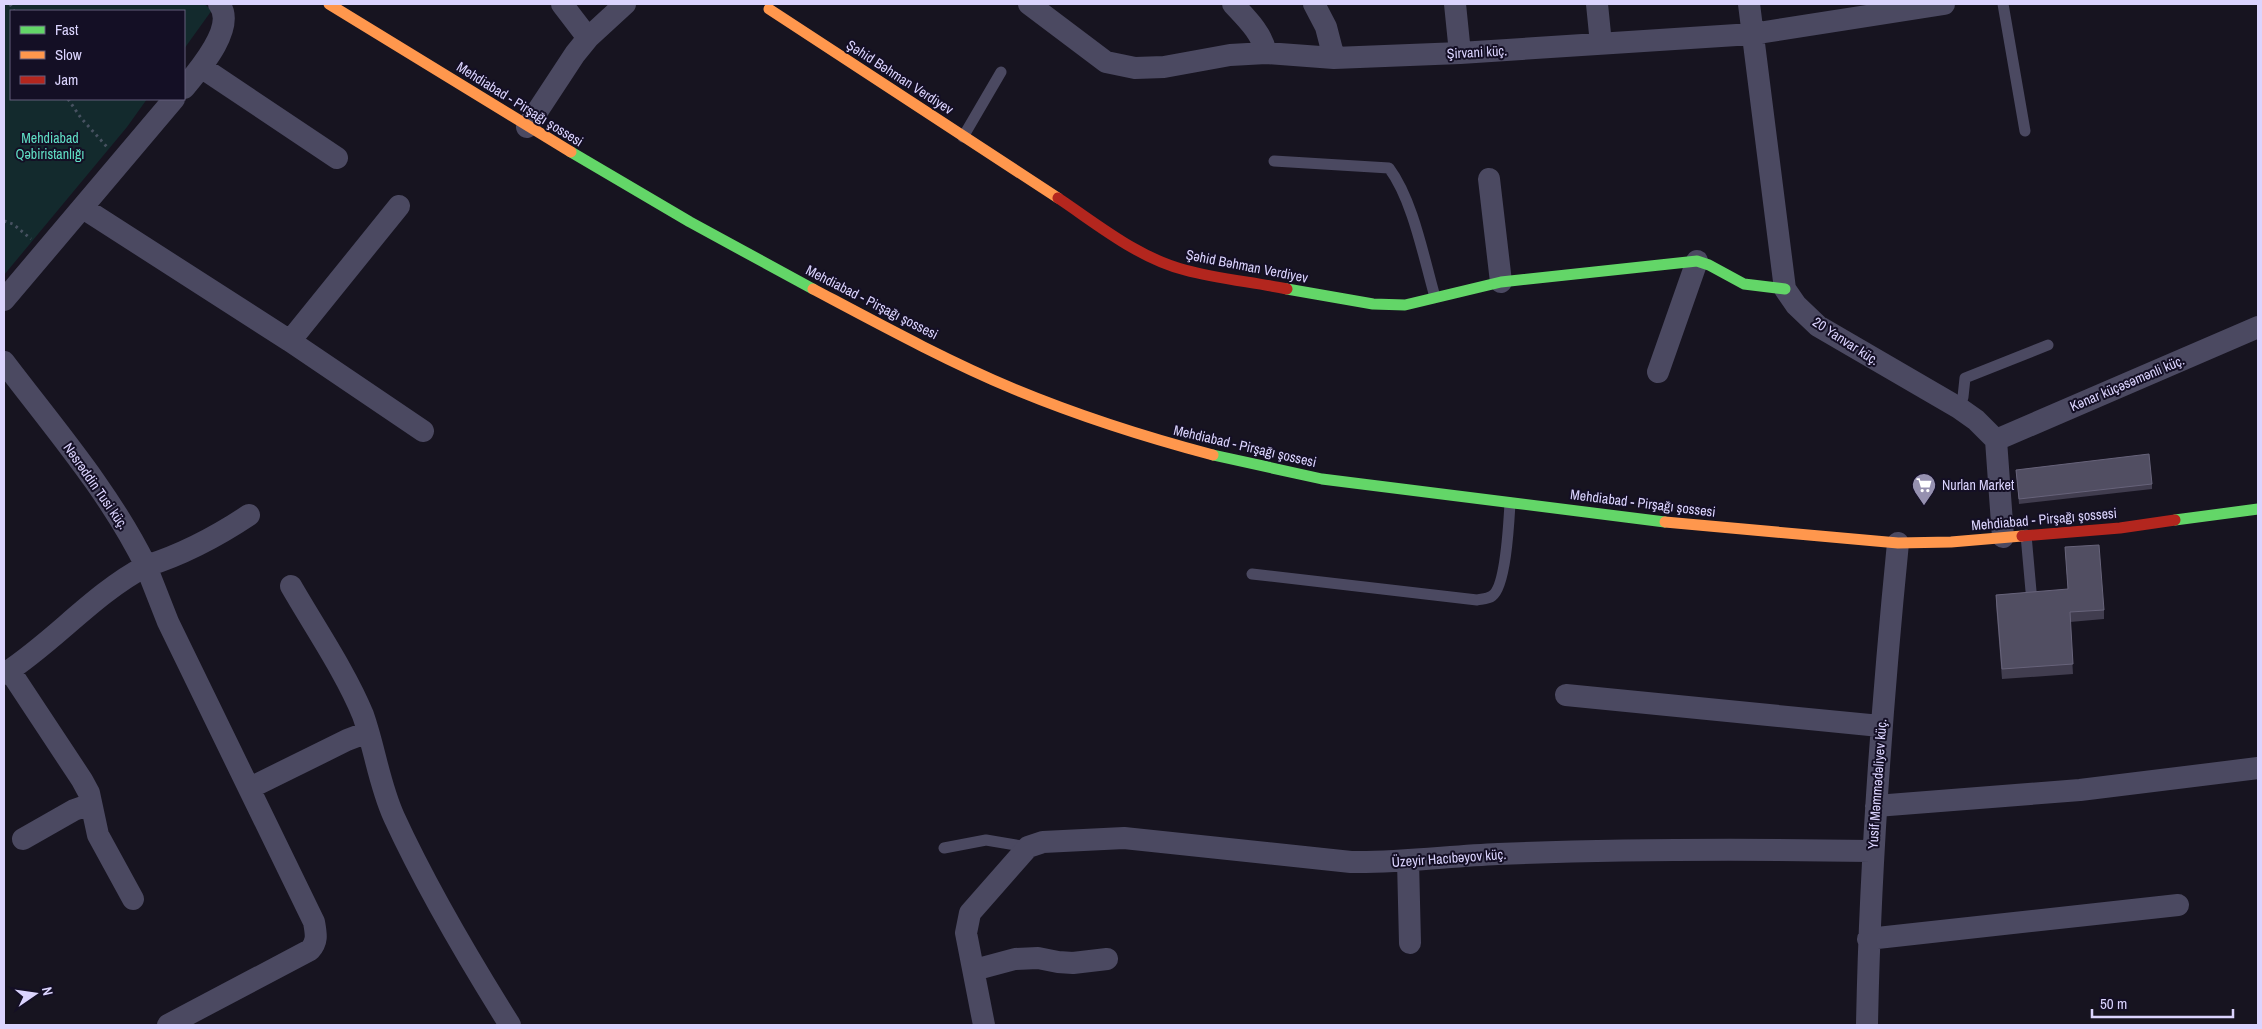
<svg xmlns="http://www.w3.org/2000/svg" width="2262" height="1029" font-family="'Archivo Narrow',sans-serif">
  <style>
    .green { fill: #132a2d }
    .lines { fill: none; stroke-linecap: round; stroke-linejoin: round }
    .path { stroke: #475261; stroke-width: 3; stroke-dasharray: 2.5 4; stroke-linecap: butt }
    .lane { stroke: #4b4961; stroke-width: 11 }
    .street { stroke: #4b4961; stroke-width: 22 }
    .fast { stroke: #63d668; stroke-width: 11 }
    .slow { stroke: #ff974d; stroke-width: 11 }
    .jam { stroke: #b3261e; stroke-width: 11 }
    .wall { fill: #413d4f }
    .building { fill: #514e62; stroke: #67637a }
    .labels { text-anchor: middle; stroke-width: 4; stroke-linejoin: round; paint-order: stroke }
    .street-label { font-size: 14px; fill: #dbd4fe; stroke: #140f25 }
    .park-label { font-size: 14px; fill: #60dec5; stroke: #140f25 }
    .poi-label { font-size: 14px; fill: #dbd4fe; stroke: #140f25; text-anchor: start }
  </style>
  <rect width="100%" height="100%" fill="#171420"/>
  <path class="green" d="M4 4H204L212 10 184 49V11H11V99H147L127 127 4 275Z"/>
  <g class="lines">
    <path class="path" d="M10 4 14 11
      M68 99 81 118 107 147
      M4 221 13 224 31 239"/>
    <path class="lane" d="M2003 4 2025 131
      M963 137 1001 72
      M1274 161 1389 168C1413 200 1424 259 1435 297
      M1959 408 1963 397 1965 378 2048 345
      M2026 535 2031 591
      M1252 574 1477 600C1481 599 1488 599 1492 596 1506 587 1509 520 1510 503
      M944 848 986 840 1028 847"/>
    <path class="street" d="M562 4 588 38
      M1029 4 1106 62 1135 68 1164 67 1230 55 1266 53 1334 58 1460 53 1752 34 1944 4
      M1233 4C1247 19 1262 33 1266 53
      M1314 4 1326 27 1334 58
      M1455 4 1460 53
      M1597 4 1601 44
      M1749 4 1785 289 1796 305 1818 326 1959 408 1976 420 1996 440 2003 537
      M201 67 337 158
      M184 88C199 70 237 27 219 4
      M527 127 575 54 588 38 625 4
      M1489 179 1501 282
      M83 208 290 341 423 431
      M4 300 174 99
      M290 341 399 206
      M4 362C54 428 109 491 146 566 93 594 54 642 4 674
      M1658 372 1697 261
      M1996 440 2258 327
      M291 586C314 626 346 673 363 715 375 749 379 784 394 817 427 889 468 958 510 1025
      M10 671 82 780 89 793 98 835 133 899
      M1566 695 1880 726
      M250 788 347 740 368 732
      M1876 806 2080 790 2258 768
      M23 839 74 810 91 804
      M1408 861 1410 943
      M1868 939 2178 905
      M974 970 1015 959 1038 958 1058 962 1073 963 1107 959
      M168 1025 310 950C318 941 316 934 314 922L168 622 146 566C184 554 216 537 249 515
      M984 1025 966 933 970 913 1028 847 1043 842 1124 838 1351 862C1400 863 1449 856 1498 854 1623 849 1747 849 1872 851
      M1867 1025C1870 864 1882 704 1898 543"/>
    <path class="fast" d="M571 152 690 222 813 289
      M1287 289 1373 304 1405 305 1501 282 1697 261 1709 265 1744 284 1785 289
      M1213 455 1322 479 1665 522
      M2175 520 2258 509"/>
    <path class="slow" d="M329 4 571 152
      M769 9 1058 198
      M813 289C879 324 945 360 1014 389 1079 416 1145 437 1213 455
      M1665 522 1898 543 1951 542 2022 536"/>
    <path class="jam" d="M1058 198C1097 224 1138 258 1185 270 1218 279 1253 282 1287 289
      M2022 536 2120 528 2175 520"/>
  </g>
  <path class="wall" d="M2016 470 2152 484V489L2019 504Z
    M2065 547 2104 610V619L2070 622 2073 674 2002 679 1996 605V595L2068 590Z"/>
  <path class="building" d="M2149 454 2152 484 2019 499 2016 470Z
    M2099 545 2104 610 2070 612 2073 664 2002 669 1996 595 2068 589 2065 547Z"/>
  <defs>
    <g id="supermarket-pin" transform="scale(1.25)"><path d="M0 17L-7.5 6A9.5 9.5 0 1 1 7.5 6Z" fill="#9691b0" stroke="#140f25"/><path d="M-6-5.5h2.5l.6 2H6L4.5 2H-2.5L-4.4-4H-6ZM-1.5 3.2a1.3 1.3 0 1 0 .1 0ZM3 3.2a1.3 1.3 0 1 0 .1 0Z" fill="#fff"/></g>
  </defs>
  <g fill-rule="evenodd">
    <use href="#supermarket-pin" x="1924" y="485"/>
  </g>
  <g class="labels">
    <g class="street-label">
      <text transform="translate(1477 52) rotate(-3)" y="5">Şirvani küç.</text>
      <text transform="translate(900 77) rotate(33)" y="5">Şəhid Bəhman Verdiyev</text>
      <text transform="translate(520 104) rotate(32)" y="5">Mehdiabad - Pirşağı şossesi</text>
      <text transform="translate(1247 266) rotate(11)" y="5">Şəhid Bəhman Verdiyev</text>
      <text transform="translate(872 302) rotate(27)" y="5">Mehdiabad - Pirşağı şossesi</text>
      <text transform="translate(1846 341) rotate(33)" y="5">20 Yanvar küç.</text>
      <text transform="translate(2127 383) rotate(-23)" y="5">Kənar küçəsəmənli küç.</text>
      <text transform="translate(1245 446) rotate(13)" y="5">Mehdiabad - Pirşağı şossesi</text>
      <text transform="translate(96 486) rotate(55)" y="5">Nəsrəddin Tusi küç.</text>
      <text transform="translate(1643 503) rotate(7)" y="5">Mehdiabad - Pirşağı şossesi</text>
      <text transform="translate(2044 519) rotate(-5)" y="5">Mehdiabad - Pirşağı şossesi</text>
      <text transform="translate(1877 784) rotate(-86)" y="5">Yusif Məmmədəliyev küç.</text>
      <text transform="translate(1449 858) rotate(-4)" y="5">Üzeyir Hacıbəyov küç.</text>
    </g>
    <g class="park-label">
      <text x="50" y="143">Mehdiabad<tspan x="50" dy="16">Qəbiristanlığı</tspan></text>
    </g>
    <g class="poi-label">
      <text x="1942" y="490">Nurlan Market</text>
    </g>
  </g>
  <rect width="2262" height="1029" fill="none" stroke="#dbd4fe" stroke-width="10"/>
  <rect x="10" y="10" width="175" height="90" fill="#140f25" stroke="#645e7c"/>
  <rect x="20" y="26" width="25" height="8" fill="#63d668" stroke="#645e7c"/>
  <text x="55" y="35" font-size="15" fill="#dbd4fe">Fast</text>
  <rect x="20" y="51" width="25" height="8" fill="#ff974d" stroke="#645e7c"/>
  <text x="55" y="60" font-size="15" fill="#dbd4fe">Slow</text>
  <rect x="20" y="76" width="25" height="8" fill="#b3261e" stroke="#645e7c"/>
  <text x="55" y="85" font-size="15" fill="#dbd4fe">Jam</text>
  <g transform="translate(35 994) rotate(77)" stroke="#140f25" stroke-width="4" paint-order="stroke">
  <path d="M0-4L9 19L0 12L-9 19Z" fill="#dbd4fe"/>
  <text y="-8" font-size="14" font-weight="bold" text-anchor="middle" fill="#dbd4fe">N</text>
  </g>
  <path d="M2092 1009v8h141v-8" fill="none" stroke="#dbd4fe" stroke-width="2.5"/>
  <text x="2100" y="1009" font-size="15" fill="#dbd4fe" stroke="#140f25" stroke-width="4" paint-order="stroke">50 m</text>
</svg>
